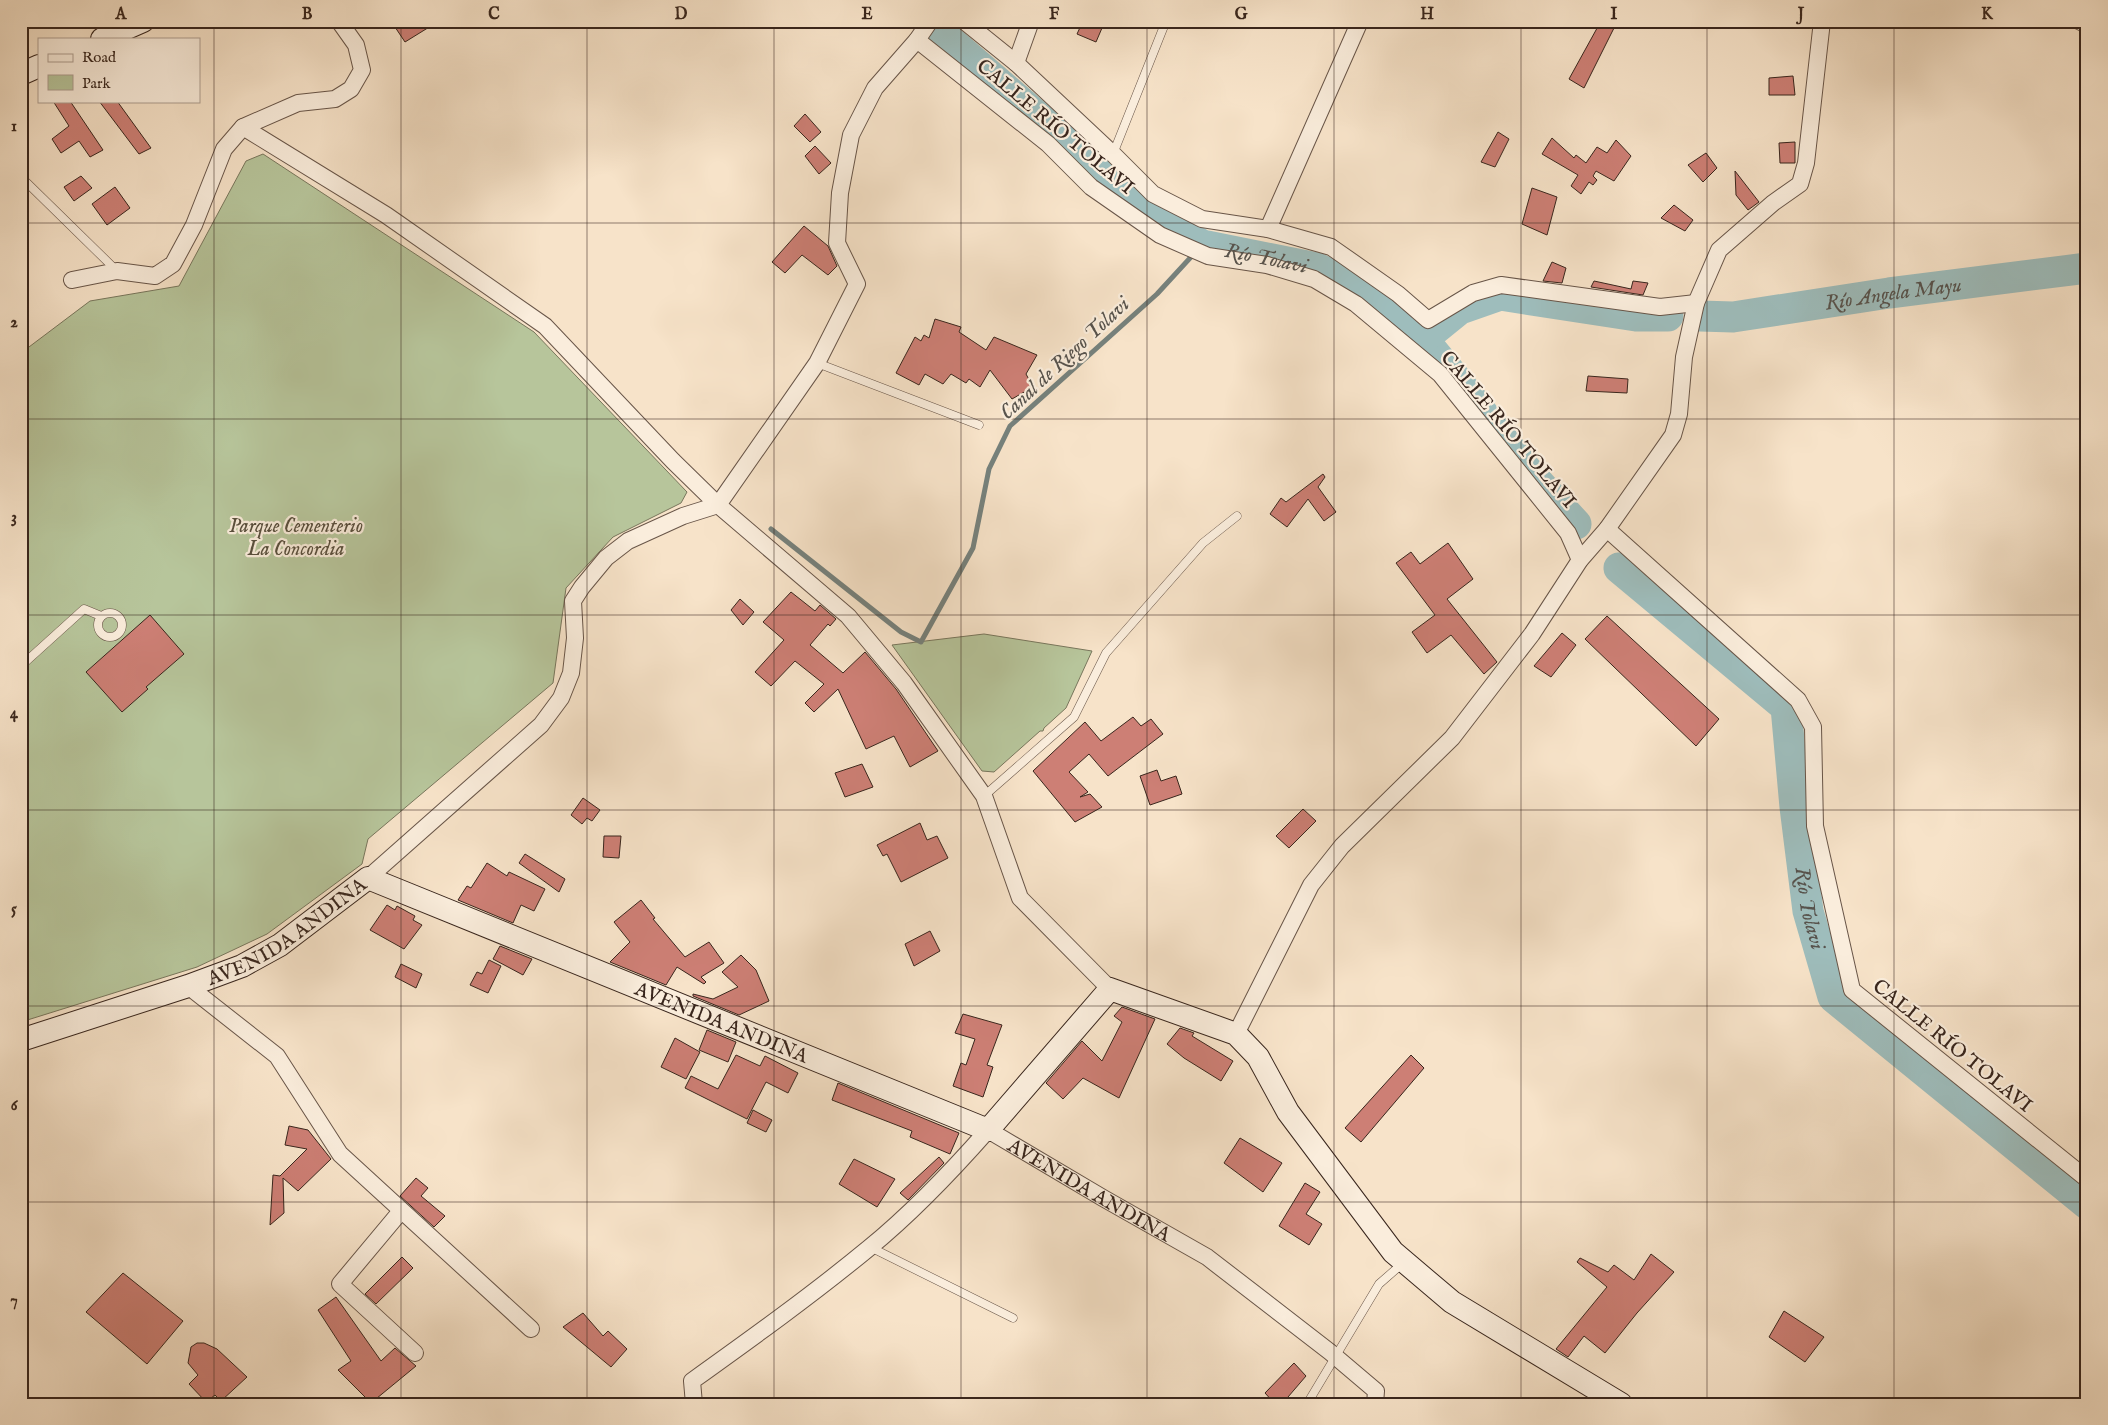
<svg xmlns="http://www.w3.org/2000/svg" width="2108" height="1425" font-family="'IM FELL English',serif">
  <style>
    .green { fill: #b7c59b; stroke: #78765c }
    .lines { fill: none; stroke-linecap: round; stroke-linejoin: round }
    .stream { stroke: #76817c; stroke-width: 5 }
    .river { stroke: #9ebdbc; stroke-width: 31 }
    .building { fill: #cd7f75; stroke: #39261d }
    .lane-casing { stroke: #685548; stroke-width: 9 }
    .street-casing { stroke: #685548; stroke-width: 18 }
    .secondary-casing { stroke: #39261d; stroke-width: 24 }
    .lane { stroke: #faeddc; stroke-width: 8 }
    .street { stroke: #faeddc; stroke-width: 16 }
    .secondary { stroke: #faeddc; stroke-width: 22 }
    .grid { fill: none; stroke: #39261d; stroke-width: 1; stroke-opacity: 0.55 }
    .labels { text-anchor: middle; stroke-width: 4.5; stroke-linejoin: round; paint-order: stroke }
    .street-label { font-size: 20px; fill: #39261d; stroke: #faeddc }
    .park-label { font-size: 20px; font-style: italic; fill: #584e3c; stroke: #faeddc }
    .water-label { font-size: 21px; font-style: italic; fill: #57534d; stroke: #faeddc }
    .neatline { fill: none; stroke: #39261d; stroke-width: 2 }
    .grid-label { font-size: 16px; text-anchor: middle; font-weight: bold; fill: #39261d }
  </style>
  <rect width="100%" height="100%" fill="#f7e3c9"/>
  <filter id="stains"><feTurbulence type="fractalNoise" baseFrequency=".004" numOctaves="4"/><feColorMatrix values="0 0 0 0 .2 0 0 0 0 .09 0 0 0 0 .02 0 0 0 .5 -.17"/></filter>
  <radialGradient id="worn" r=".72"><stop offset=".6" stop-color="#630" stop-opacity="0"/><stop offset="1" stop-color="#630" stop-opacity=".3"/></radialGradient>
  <path class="green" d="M263 154 534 332 687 492 681 503 613 537 566 588 553 683 368 839 362 864 267 934 197 967 21 1022V353L90 301 179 286 246 161Z
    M984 634 1092 651 1066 708 1044 728 1043 731H1040L994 772 982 771 892 645Z"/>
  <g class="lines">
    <path class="stream" d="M771 529 901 632 921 642 973 548 989 469 1010 426 1157 294 1202 245"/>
    <g class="river">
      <path id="s1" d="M927 21 1154 217 1202 245 1317 268 1356 287 1423 339 1456 379 1525 468 1576 524"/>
      <path id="s2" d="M1700 316 1733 317 1889 293 2087 268"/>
      <path d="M1423 339 1460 309 1500 295 1636 316H1668"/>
      <path id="s3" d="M1619 568 1786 707 1795 807 1808 911 1833 997 2087 1204"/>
    </g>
  </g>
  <path class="building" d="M391 21H439L405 42Z
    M1083 21H1105L1096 42 1077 34Z
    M1601 21 1614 28 1584 88 1569 79Z
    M1793 76 1795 95H1769V78Z
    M53 101H70L103 150 90 157 79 141 61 153 52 139 69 126Z
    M99 101H117L151 148 139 154Z
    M805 114 821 132 810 142 794 126Z
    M1498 132 1509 139 1495 167 1481 162Z
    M1552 138 1574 158 1576 155 1586 163 1597 147 1607 153 1616 140 1631 156 1614 181 1596 171 1593 176 1597 180 1593 185 1589 182 1581 194 1571 186 1578 175 1542 154Z
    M1795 142V163H1780L1779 143Z
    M815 146 831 163 819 174 805 156Z
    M1706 153 1717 168 1703 182 1688 165Z
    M1735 171 1759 202 1748 210 1736 195Z
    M81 176 92 188 74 201 64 187Z
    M115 187 130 208 107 225 92 204Z
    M1532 188 1557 197 1547 235 1522 224Z
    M1674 205 1693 220 1685 231 1661 218Z
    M804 226 828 246 837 266 828 275 802 255 785 273 772 262Z
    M1552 262 1566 268 1562 283 1543 281Z
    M1594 281 1631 289 1633 281 1648 283 1643 295 1591 287Z
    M935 319 961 327 959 332 986 350 994 337 1037 355 1026 374 1033 387 1012 399 990 370 980 387 969 379 966 383 951 374 943 384 925 374 919 385 896 373 915 337 921 341 924 335 929 338Z
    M1588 376 1628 379 1627 393 1586 391Z
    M1323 474 1325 477 1318 487 1336 512 1324 521 1308 499 1287 527 1270 514 1281 498 1286 502Z
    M1448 543 1473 579 1447 599 1497 662 1484 674 1451 635 1427 653 1412 632 1435 615 1396 563 1411 552 1420 564Z
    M791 592 815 611 820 605 836 619 830 626 828 624 810 645 843 673 865 652 896 689 938 751 910 767 894 736 866 749 838 689 814 712 805 703 824 684 795 661 771 686 755 672 784 640 763 622Z
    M740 599 754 612 743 625 731 610Z
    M150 615 184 654 146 687 148 689 122 712 86 672Z
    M1607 616 1719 719 1696 746 1585 639Z
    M1562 633 1576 645 1551 677 1534 666Z
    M1133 717 1141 726 1151 719 1163 734 1108 776 1089 754 1069 772 1088 792 1080 797 1090 794 1102 807 1075 822 1033 771 1085 722 1101 741Z
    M862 764 873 787 845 797 835 773Z
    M1157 770 1161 781 1176 776 1182 794 1150 805 1140 776Z
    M583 798 600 810 592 821 587 818 582 824 571 815Z
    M1303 809 1316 821 1289 848 1276 836Z
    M920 823 927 840 937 836 948 858 901 882 887 854 883 856 877 845Z
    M604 836H621L619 858 603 857Z
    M525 854 565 879 559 892 519 863Z
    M487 863 507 876 509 872 545 889 534 911 521 905 513 923 458 900 467 886 471 888Z
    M641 900 655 918 653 919 685 957 709 942 724 963 701 977 706 982 704 984 677 967 666 985 610 962 630 942 614 922Z
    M387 905 395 910 397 906 415 916 413 920 422 925 404 949 370 930Z
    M930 931 940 951 914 966 905 944Z
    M500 946 532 959 523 975 493 959Z
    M741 955 756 970 769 1001 739 1015 693 996V994L713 999 738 987 722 972Z
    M489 960 501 966 488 993 470 985 477 972 482 974Z
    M401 964 422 974 416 988 395 977Z
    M1122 1007 1155 1019 1119 1098 1083 1078 1063 1099 1046 1083 1082 1041 1102 1061 1122 1022 1114 1016Z
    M963 1014 1002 1025 987 1065 993 1067 983 1097 953 1086 961 1063 966 1065 975 1039 955 1033Z
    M1180 1028 1194 1033 1192 1036 1233 1061 1221 1081 1184 1058 1167 1044Z
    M707 1030 736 1042 728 1062 699 1050Z
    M675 1038 700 1052 686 1079 661 1067Z
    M736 1055 760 1066 765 1056 798 1073 788 1093 766 1082 747 1119 685 1088 691 1076 718 1089Z
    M1411 1055 1424 1068 1361 1142 1345 1128Z
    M838 1083 959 1133 950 1154 910 1137 912 1131 832 1100Z
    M753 1110 772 1120 766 1132 747 1123Z
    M289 1126 308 1130 331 1159 298 1191 283 1178 284 1213 270 1225 273 1175 280 1176 307 1149 285 1145Z
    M1240 1138 1282 1163 1263 1192 1224 1163Z
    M939 1157 944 1163 908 1200 900 1193Z
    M854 1159 895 1179 877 1207 839 1184Z
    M416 1178 428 1188 421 1196 445 1216 434 1227 400 1196Z
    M1305 1183 1320 1192 1306 1214 1322 1224 1309 1245 1279 1226Z
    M1651 1254 1674 1272 1637 1313 1605 1353 1584 1336 1568 1357 1556 1349 1607 1287 1577 1262 1580 1258 1608 1272 1614 1265 1634 1280Z
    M402 1257 413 1268 376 1304 365 1294Z
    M123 1273 183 1321 147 1364 86 1312Z
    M336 1297 381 1361 395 1348 416 1366 371 1403 338 1370 351 1361 318 1310Z
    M1784 1311 1824 1337 1805 1362 1769 1337Z
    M583 1313 603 1336 608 1331 627 1349 611 1367 563 1327Z
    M197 1343H204L217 1349 247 1377 221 1401 215 1395 206 1402 189 1384 198 1375 188 1363 191 1347Z
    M1294 1363 1306 1376 1282 1404H1275L1265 1393Z"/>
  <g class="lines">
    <g class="lane-casing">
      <path id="lane" d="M1113 154 1166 21
        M21 177 116 270
        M817 363 979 425
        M98 625a12 12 0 1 1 24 0a12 12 0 1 1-24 0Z
        M21 666 84 609 101 616
        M984 796 1074 717 1106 653 1203 543 1237 516
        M870 1247 1013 1318
        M1307 1404 1379 1284 1403 1263"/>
    </g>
    <g class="street-casing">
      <g id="street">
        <path d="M964 21 1016 63 1113 154 1153 194 1202 219 1268 229 1331 247 1398 294 1428 320 1473 293 1501 285 1660 307 1696 303"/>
        <path d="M2079 21 2087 25"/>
        <path d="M917 40 1048 144 1091 187 1160 235 1208 256 1267 265 1314 279 1356 304 1440 374 1568 533 1580 560"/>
        <path d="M1016 63 1031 21"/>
        <path d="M243 127 386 215 545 326 673 461 718 505 848 616 904 683 984 796 1020 898 1110 989"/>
        <path d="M1268 229 1360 21"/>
        <path d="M72 280 117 271 155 276 173 264 194 225 224 149 243 127 298 103 335 99 351 89 362 70 356 45 339 21"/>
        <path d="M1607 529 1798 700 1813 727 1815 826 1852 990 2087 1179"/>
        <path d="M368 878 541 725 561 698 571 673 575 638 573 601 582 587 606 558 628 541 683 516 718 505 817 363 857 284 837 243 840 193 851 135 875 88 917 40 930 21"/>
        <path d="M188 986 277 1056 340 1154 531 1329"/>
        <path d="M1236 1034 1311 885 1342 846 1452 738 1532 634 1580 560 1607 529 1673 435 1679 414 1684 357 1696 303 1719 250 1773 203 1800 184 1806 163 1822 21"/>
        <path d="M401 1211 340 1284 415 1353"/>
        <path id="s4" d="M694 1404 692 1381C752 1338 812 1295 869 1248 912 1213 951 1172 988 1130L1103 1198 1207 1257 1330 1352 1376 1391 1375 1404"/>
      </g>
    </g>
    <g class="secondary-casing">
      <g id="secondary">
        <path d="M102 39 143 21"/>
        <path d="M21 74 39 66"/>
        <path id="s5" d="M21 1040 188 986 242 966 280 945 368 878 988 1130 1110 989 1236 1034 1258 1057 1288 1112 1393 1252 1452 1302 1621 1404"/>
      </g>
    </g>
    <use href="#lane" class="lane"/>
    <use href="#street" class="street"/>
    <use href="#secondary" class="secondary"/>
  </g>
  <path class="grid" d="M214 21V1404M401 21V1404M587 21V1404M774 21V1404M961 21V1404M1147 21V1404M1334 21V1404M1521 21V1404M1707 21V1404M1894 21V1404M21 223H2087M21 419H2087M21 615H2087M21 810H2087M21 1006H2087M21 1202H2087"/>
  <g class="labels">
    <g class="street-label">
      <text transform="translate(1056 126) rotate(40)" y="7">CALLE RÍO TOLAVI</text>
      <text transform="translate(1509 429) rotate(50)" y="7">CALLE RÍO TOLAVI</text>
      <text dy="7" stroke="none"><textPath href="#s5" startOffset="289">AVENIDA ANDINA</textPath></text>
      <text dy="7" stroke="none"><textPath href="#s5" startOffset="769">AVENIDA ANDINA</textPath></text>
      <text transform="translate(1953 1045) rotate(39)" y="7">CALLE RÍO TOLAVI</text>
      <text dy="7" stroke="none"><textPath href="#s4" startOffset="530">AVENIDA ANDINA</textPath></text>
    </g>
    <g class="park-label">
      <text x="296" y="532">Parque Cementerio<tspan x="296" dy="23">La Concordia</tspan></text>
    </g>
    <g class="water-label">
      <text dy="7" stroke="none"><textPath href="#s1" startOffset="421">Río Tolavi</textPath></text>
      <text dy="7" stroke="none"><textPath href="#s2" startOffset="195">Río Angela Mayu</textPath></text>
      <text transform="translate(1064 358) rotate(-43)" y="7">Canal de Riego Tolavi</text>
      <text dy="7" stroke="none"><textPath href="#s3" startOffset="420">Río Tolavi</textPath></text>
    </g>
  </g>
  <rect width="2108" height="1425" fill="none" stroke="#f7e3c9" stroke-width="55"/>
  <rect x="38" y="38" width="162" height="65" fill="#faeddc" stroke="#ad9d90"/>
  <rect x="48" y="54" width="25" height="8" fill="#faeddc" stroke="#ad9d90"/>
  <text x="82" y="62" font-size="15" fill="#39261d">Road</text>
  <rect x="48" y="75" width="25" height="15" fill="#b7c59b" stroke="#ad9d90"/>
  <text x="82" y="88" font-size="15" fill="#39261d">Park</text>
  <rect x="28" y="28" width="2052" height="1370" class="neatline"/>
  <g class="grid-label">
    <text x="121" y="19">A</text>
    <text x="307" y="19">B</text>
    <text x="494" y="19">C</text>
    <text x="681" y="19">D</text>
    <text x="867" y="19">E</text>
    <text x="1054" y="19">F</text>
    <text x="1241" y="19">G</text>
    <text x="1427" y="19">H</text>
    <text x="1614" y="19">I</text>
    <text x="1801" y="19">J</text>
    <text x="1987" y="19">K</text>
    <text x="14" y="131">1</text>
    <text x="14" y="327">2</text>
    <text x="14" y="522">3</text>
    <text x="14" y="718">4</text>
    <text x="14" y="914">5</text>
    <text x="14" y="1110">6</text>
    <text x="14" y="1305">7</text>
  </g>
  <rect width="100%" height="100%" filter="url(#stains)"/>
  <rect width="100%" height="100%" fill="url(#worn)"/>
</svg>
